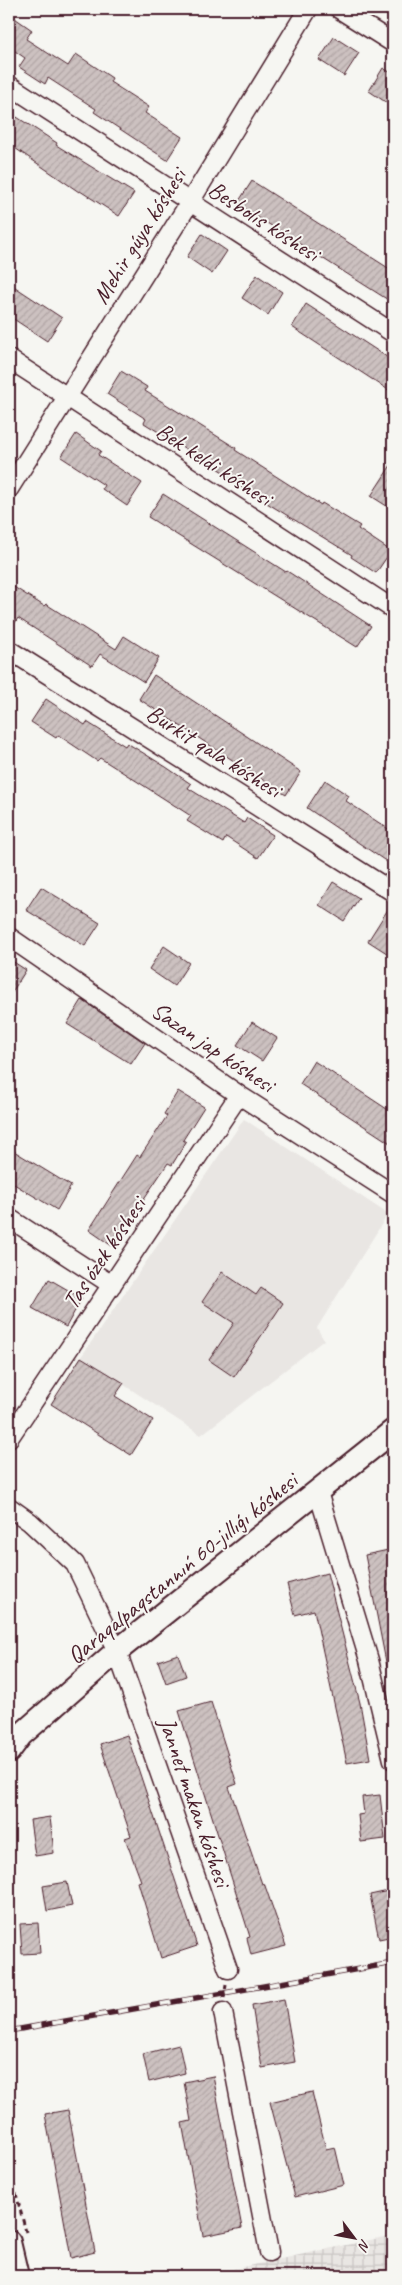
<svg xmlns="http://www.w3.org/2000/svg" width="402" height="2285" font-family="Caveat,sans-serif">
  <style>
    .built { fill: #e9e6e3 }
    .industrial { fill: url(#industrial-grid) }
    .building { fill: url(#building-hatch); stroke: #4a1f2b }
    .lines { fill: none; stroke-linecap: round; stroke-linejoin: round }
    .minor-casing { stroke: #4a1f2b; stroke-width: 21 }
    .tertiary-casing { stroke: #4a1f2b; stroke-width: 26 }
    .path { stroke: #4a1f2b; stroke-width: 3; stroke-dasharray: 5 4; stroke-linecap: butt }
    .minor { stroke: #f6f6f2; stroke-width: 18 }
    .tertiary { stroke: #f6f6f2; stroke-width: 22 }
    .rail-casing { stroke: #4a1f2b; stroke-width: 5.5 }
    .rail { stroke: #f6f6f2; stroke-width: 4; stroke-dasharray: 11; stroke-linecap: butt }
    .labels { text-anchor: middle; stroke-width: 4; stroke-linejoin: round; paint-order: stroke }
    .street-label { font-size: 24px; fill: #4a1f2b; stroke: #f6f6f2 }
  </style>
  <defs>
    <pattern id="industrial-grid" width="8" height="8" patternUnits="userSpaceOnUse" patternTransform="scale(1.25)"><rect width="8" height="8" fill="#e9e6e3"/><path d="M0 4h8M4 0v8" fill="none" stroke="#c9c5c3"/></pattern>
    <pattern id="building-hatch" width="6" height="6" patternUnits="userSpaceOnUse" patternTransform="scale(1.25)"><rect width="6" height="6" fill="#ccc1c0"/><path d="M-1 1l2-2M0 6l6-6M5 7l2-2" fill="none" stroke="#b1a5a5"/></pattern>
  </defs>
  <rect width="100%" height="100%" fill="#f6f6f2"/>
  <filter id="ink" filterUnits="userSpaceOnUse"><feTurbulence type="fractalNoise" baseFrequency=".02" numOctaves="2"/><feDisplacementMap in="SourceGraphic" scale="10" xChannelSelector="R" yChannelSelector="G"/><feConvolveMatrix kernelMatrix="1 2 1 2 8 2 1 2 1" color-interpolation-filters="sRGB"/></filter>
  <g filter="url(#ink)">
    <path class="built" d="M244 1119 388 1214 317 1328 324 1340 201 1435 81 1357Z"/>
    <path class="industrial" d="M393 2235V2276H201Z"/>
    <path class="building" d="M9 14 32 30 26 39 68 66 76 54 112 78 110 82 149 107 145 113 182 137 167 160 94 112 96 109 48 78 45 84 19 67 25 58 9 47Z
      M334 37 359 53 344 76 319 60Z
      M383 68 393 74V107L369 91Z
      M9 112 57 143 56 145 134 193 119 216 80 191 79 192 9 144Z
      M252 181 393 271V303L237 204Z
      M202 234 227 251 212 274 187 257Z
      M257 275 282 292 268 315 242 298Z
      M9 283 62 318 47 341 9 316Z
      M306 304 393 361V393L292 327Z
      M121 371 147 387 145 391 236 448 235 450 321 505 322 503 360 526 358 529 391 551 376 573 351 557 352 555 226 478 228 475 144 423 146 419 107 394Z
      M76 434 101 451 98 455 142 483 127 506 102 489 104 485 61 457Z
      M393 462V510L371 496Z
      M163 494 286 572 287 571 371 626 357 647 148 517Z
      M9 584 44 606 46 604 116 649 124 636 159 658 144 682 100 654 92 666 18 618 9 632Z
      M154 675 301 772 286 795 139 699Z
      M46 699 85 725 87 722 125 746 127 743 166 767 191 784 188 788 244 823 247 818 273 835 258 858 226 837 223 843 187 821 191 816 138 782 100 758 97 761 58 735 56 738 31 722Z
      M325 780 349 796 346 801 393 832V866L307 808Z
      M333 882 359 898 344 921 319 905Z
      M41 887 100 923 85 946 26 910Z
      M392 903H393V957L368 941Z
      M164 946 189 963 174 986 149 969Z
      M9 959 26 970 9 997Z
      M82 1000 145 1043 131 1064 67 1024Z
      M252 1022 277 1038 262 1061 237 1045Z
      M314 1061 393 1113V1145L300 1084Z
      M178 1091 204 1107 183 1140 186 1142 172 1165 168 1163 112 1246 89 1230 137 1155 140 1157 167 1116 164 1114Z
      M9 1148 71 1186 57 1210 9 1181Z
      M222 1272 256 1295 261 1288 283 1303 234 1377 209 1360 234 1323 202 1302Z
      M49 1279 82 1298 66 1327 32 1308Z
      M81 1357 124 1383 115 1396 153 1420 131 1455 51 1404Z
      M393 1549V1666L387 1667 365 1555Z
      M327 1573 360 1703 370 1759 347 1763 314 1610 295 1615 287 1584Z
      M178 1654 186 1676 166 1683 158 1661Z
      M211 1702 237 1784 229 1787 262 1884 264 1883 286 1946 251 1955 247 1938 250 1937 179 1711Z
      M127 1735 197 1946 161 1958 138 1882 141 1881 125 1838 131 1836 100 1744Z
      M380 1795 385 1839 361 1842 358 1815 364 1814 362 1797Z
      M50 1817 54 1853 35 1856 30 1820Z
      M67 1882 72 1906 47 1911 43 1886Z
      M393 1890V1936L379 1939 370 1895Z
      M38 1923 40 1953 22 1954 20 1924Z
      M284 1999 295 2062 262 2068 252 2005Z
      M179 2045 185 2073 149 2082 143 2054Z
      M213 2076 242 2228 203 2236 182 2123 191 2121 184 2082Z
      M312 2092 326 2149 335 2147 344 2185 295 2197 270 2102Z
      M68 2110 95 2252 71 2258 45 2114Z"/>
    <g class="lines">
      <g class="minor-casing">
        <path id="minor" d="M339 9 393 43
          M9 85 393 333
          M9 359 393 609
          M9 489 190 202 308 9
          M9 650 393 892
          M9 937 239 1095 393 1194
          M9 1218 112 1285
          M9 1438 239 1095
          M318 1492 369 1660 393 1760
          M9 1507 30 1522 75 1564 117 1651 228 1969
          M223 2012 269 2252"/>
      </g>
      <g class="tertiary-casing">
        <path id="tertiary" d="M9 1751 21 1735 117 1651 393 1431
          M9 2242 17 2276"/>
      </g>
      <path class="path" d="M224 1998 226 1985
        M9 2167 26 2232"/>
      <use href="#minor" class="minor"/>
      <use href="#tertiary" class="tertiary"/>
      <g class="rail-casing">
        <path id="rail" d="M9 2031 393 1963"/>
      </g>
      <use href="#rail" class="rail"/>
    </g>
  </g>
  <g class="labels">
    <g class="street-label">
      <text transform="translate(264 221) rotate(33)" y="8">Besbolıs kóshesi</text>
      <text transform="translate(139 236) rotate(-58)" y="8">Mehir gúyа kóshesi</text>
      <text transform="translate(214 464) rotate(33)" y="8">Bek keldi kóshesi</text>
      <text transform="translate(214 751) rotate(32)" y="8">Burkit qala kóshesi</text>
      <text transform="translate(213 1047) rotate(34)" y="8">Sazan jap kóshesi</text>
      <text transform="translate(104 1253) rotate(-56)" y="8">Tas ózek kóshesi</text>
      <text transform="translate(182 1568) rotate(-39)" y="8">Qaraqalpaqstannıń 60-jıllıǵı kóshesi</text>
      <text transform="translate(195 1802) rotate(71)" y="8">Jannet makan kóshesi</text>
    </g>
  </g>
  <rect width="402" height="2285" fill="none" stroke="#f6f6f2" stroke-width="30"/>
  <rect x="15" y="15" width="372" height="2255" fill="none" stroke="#4a1f2b" stroke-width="2" filter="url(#ink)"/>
  <g transform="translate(354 2238) rotate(122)" stroke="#f6f6f2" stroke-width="4" paint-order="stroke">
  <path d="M0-4L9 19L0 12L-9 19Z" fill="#4a1f2b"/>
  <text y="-8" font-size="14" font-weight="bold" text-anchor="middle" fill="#4a1f2b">N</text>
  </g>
</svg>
